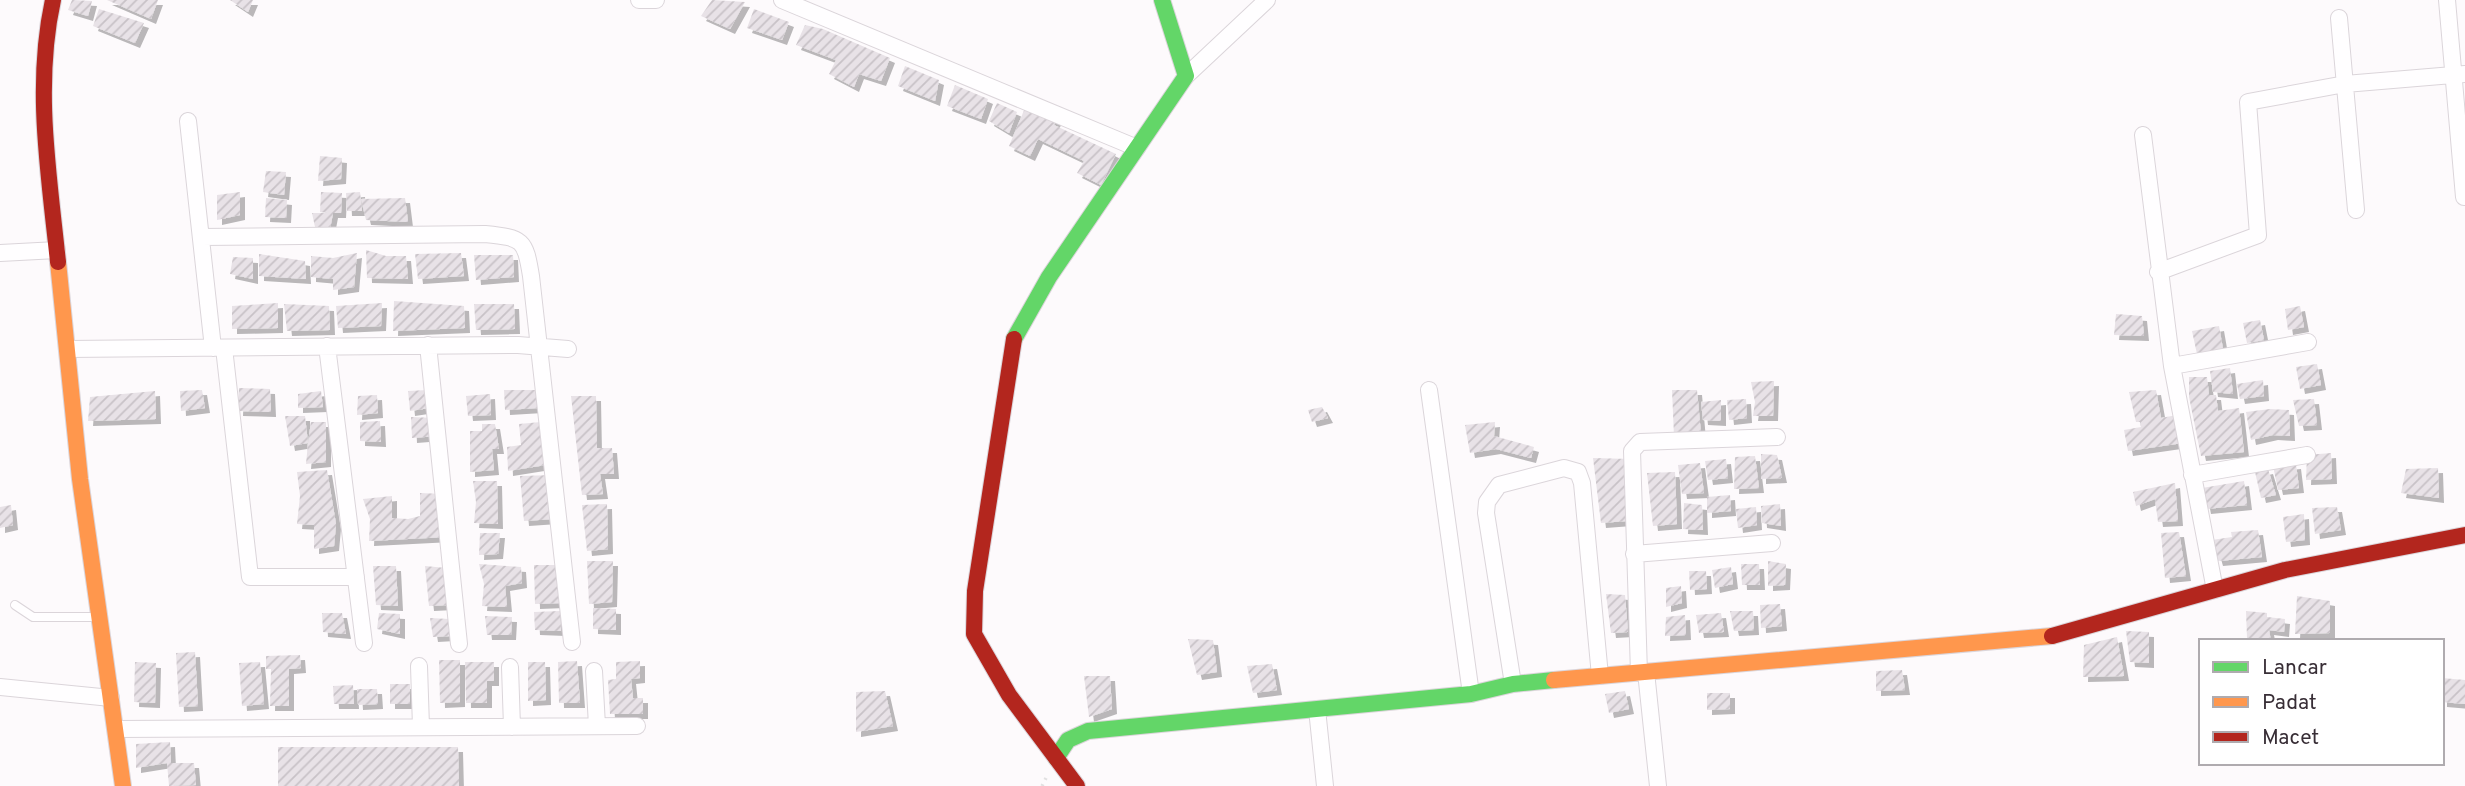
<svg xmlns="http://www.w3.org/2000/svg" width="2465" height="786" font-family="Overpass,sans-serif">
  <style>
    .building { fill: url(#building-hatch); filter: url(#shadow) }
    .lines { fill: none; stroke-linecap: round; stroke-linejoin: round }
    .lane-casing { stroke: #dbd5da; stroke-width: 10 }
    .street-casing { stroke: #dbd5da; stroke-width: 18 }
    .fast-casing { stroke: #dbd5da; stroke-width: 18 }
    .slow-casing { stroke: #dbd5da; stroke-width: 18 }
    .jam-casing { stroke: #dbd5da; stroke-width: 18 }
    .path { stroke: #e1e0e1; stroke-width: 3.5; stroke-dasharray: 2 5; stroke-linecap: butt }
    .lane { stroke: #fffeff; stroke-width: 8 }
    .street { stroke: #fffeff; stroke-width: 16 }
    .fast { stroke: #63d668; stroke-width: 16 }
    .slow { stroke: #ff974d; stroke-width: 16 }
    .jam { stroke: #b3261e; stroke-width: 16 }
  </style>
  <defs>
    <pattern id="building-hatch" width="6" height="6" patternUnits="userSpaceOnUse" patternTransform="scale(1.75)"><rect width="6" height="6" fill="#e8e2e7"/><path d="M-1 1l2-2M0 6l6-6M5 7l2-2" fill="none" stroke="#c8c2c7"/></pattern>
    <filter id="shadow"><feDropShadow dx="5" dy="5" stdDeviation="0" flood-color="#0004"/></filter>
  </defs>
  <rect width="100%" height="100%" fill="#fdfafc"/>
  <path class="building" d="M72 0 92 1 88 16 68 10Z
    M107 0H158L151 19Z
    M230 0H253L248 12Z
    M712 0 745 2 730 29 701 16Z
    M99 9 144 23 135 43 93 26Z
    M754 9 789 22 782 40 747 28Z
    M805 25 823 29 890 58 881 81 859 74 854 87 829 74 836 60 796 45Z
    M905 66 939 80 935 101 898 86Z
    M955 85 988 99 981 119 947 106Z
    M997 103 1017 112 1009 133 989 121Z
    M1025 108 1056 120 1054 125 1116 154 1101 185 1077 173 1084 161 1038 139 1030 156 1009 146Z
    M320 156 342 158 341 179 318 181Z
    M266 171 286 172 284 195 263 192Z
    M240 192V215L217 220V195Z
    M321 192 342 193 341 213H333L330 229 315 227 312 213H328L320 212Z
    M360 192 362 211H347L346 193Z
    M266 198 287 200 286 218 265 217Z
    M405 198 408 222 366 220 361 199Z
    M366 250 386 256H406L408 279 367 278Z
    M357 253 354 287 333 290V279L311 277V256L333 258Z
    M461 253 464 276 418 279 415 254Z
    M259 254 305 261 306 279 259 276Z
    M474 255H513L514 277 476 280Z
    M233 257 253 258V279L230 274Z
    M394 301 464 306 465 328 393 331Z
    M278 303V328L232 329V306Z
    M382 303 381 326 338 328 336 306Z
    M284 304 329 306 330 330 287 331Z
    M474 304H514L515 329 476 330Z
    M2300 306 2304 327 2288 330 2285 309Z
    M2116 314 2142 316 2144 336 2114 335Z
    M2260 320 2264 340 2247 343 2243 323Z
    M2219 326 2223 349 2197 354 2192 331Z
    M2317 364 2321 385 2300 389 2296 367Z
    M2230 368 2233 394 2213 392 2210 371Z
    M2189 377H2207L2209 395H2216L2218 411 2239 408 2244 452 2201 456 2189 397Z
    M2263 380 2264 396 2240 399 2237 384Z
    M1774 381 1773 416H1753L1755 402 1751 382Z
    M239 388 270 389 271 412 238 411Z
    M202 390 205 408 181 411 180 391Z
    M428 390 430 408 410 411 408 391Z
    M504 390H537L538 408 505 410Z
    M1672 390H1697L1701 434 1674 436Z
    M2156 390 2161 418 2177 415 2183 443 2128 451 2124 430 2141 427 2140 422H2136L2129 392Z
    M155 391 156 419 88 421 90 397Z
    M321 391 323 407 298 408V394Z
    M490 394 491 415 468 416 466 396Z
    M377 395 378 413 357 415 358 396Z
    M571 396H596L597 448H612L614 474H600L603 494 582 495Z
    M1746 399 1747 418 1729 420 1727 400Z
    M2314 399 2317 425 2299 426 2293 400Z
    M1721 400V421L1703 420 1701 402Z
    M1322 407 1328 418 1312 422 1308 410Z
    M2270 409 2289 410 2290 436 2273 435 2251 440 2246 412Z
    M285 416H305L308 443 311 422H326V462L306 464 308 443 290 446Z
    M411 417 435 418 437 436 412 438Z
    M380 421 381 442 360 441V422Z
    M541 422 552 464 508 471 507 447 521 445 519 424Z
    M1495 422 1494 436 1534 447 1531 458 1496 449 1470 453 1465 425Z
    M482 424H495L499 449H492L494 470 470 472V431H482Z
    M2331 453 2332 479 2306 480 2307 455Z
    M1761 454 1777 455 1782 478 1761 479Z
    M1755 456 1759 488 1734 489 1735 457Z
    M1593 458 1630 459 1627 521 1601 523Z
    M1726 459 1728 478 1708 480 1705 461Z
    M1700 463 1704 493 1682 494 1678 465Z
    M2296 464 2299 488 2278 490 2273 466Z
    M2438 468 2439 498 2401 493 2406 469Z
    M2268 469 2276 495 2261 498 2255 472Z
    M327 470 336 524 334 546 314 549V525L297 524 300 496 297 472Z
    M1675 472 1677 524 1653 526 1647 473Z
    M554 475 553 519 524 521 520 476Z
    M473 481H497L498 524 474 523 476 502Z
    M2244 481 2247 505 2206 509 2202 488Z
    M2175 483 2178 521 2158 522 2155 499 2136 506 2133 492Z
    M420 493 443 494 447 537 369 541 370 519 363 499 392 496V518L408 519 420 516Z
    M1730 495 1731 511 1707 513V497Z
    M1684 503 1702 505 1703 530 1683 529Z
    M607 504 608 549 587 551 582 505Z
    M1780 504 1781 526 1762 523 1761 506Z
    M11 505 13 525 0 528V507Z
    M1756 507 1757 525 1738 528 1736 509Z
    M2337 507 2341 530 2315 534 2312 508Z
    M2304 514 2305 540 2286 542 2283 517Z
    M2258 530 2262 557 2218 561 2212 540 2232 537 2231 532Z
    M2179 532 2186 576 2165 578 2161 533Z
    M480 533H500L498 554 479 555Z
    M587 561H613L612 602 589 604Z
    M1768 561 1786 564 1785 585 1768 586Z
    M479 564 521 567 522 583 505 586 507 607 482 606 484 584Z
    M1741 564H1759L1760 585H1742Z
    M534 565H555L560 603 535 604Z
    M373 566H396L398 606 376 605Z
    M425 566 446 568 449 605 429 606Z
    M1731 567 1733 584 1715 588 1712 570Z
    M1689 571H1706L1707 589 1690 590Z
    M1681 586 1682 603 1666 607V588Z
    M1606 594 1625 595 1628 632 1611 633Z
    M2297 596 2330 601V633L2295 634Z
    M1780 604 1782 626 1761 628 1760 605Z
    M593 608 616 609V630L593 629Z
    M560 611 561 631 535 630 534 612Z
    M1730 611H1753L1754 630 1734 631Z
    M2246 611 2267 613V617L2285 619 2284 632 2269 630 2271 641 2247 638Z
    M322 613H342L346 634 323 632Z
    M379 613 400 614V634L377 629Z
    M1721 613 1724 632 1699 633 1696 615Z
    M1685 615 1686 635 1665 636 1666 617Z
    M485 616 512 617 511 635H487Z
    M430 618 449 619 450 636 433 637Z
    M2126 631 2149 632V663L2130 662Z
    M2117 637 2124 676 2083 677 2084 645Z
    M1188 639 1213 640 1217 672 1197 675Z
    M195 652 198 706 179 707 176 653Z
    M300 655 301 668 289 669V706H270L271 669H266V656Z
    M439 660H460V702L440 703Z
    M577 661 580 703H559L558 662Z
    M640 661V678L631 679 633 698H643V714H610L608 680 616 679V662Z
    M135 662 156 663 155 703 134 702Z
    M260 662 264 704 242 706 239 663Z
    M465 662H494V681H487V703H466Z
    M528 662H545L546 700 528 701Z
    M1272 664 1277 690 1253 693 1247 666Z
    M1902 670 1905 690 1876 691V671Z
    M1084 676H1110L1112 709 1089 717Z
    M2442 678 2465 680V704L2442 702Z
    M390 684H410V704H390Z
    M353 685 354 704H334L333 686Z
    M357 689H377L378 704 358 705Z
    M885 691 893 726 856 732V692Z
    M1625 691 1629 709 1609 713 1605 694Z
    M1707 693H1730V709L1707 710Z
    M170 742 171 763H194L196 785 169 786 167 763 136 768V744Z
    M278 747H458L459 786H278Z"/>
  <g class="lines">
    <g class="lane-casing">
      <path id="lane" d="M15 605 33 617H97"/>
    </g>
    <g class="street-casing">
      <path id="street" d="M639 0H656
        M782 0 1137 148
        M2447 0 2464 197
        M2339 18 2356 210
        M1186 76 1267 0
        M188 121 213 348
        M2143 135 2172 366 2215 590
        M201 237 485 234C523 238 525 239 531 276L572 642
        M0 253 57 250
        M2158 272 2258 235 2248 102 2345 84 2465 74
        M428 345 459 644
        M327 346 364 643
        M224 348 250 577H356
        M67 349 518 345 568 349
        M2172 366 2308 342
        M1429 390 1471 694
        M2192 475 2307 455
        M1634 554 1772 543
        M419 666 421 727
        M510 667 512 727
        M594 671 597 726
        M1646 672 1658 786
        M1639 673 1632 451 1640 442 1777 437
        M1513 684 1486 513 1487 502 1499 485 1564 468 1578 472 1582 483 1600 676
        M0 687 111 698
        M1317 709 1325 786
        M116 729 637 726"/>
    </g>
    <g class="fast-casing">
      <path id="fast" d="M1014 339 1049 277 1186 76 1162 0
        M1056 758 1068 740 1088 731 1471 694 1513 684 1554 680"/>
    </g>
    <g class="slow-casing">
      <path id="slow" d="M58 262 80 479 123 786
        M1554 680 2052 636"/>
    </g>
    <g class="jam-casing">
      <path id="jam" d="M53 0C34 86 49 175 58 262
        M1014 339 975 591 974 634 1009 695 1077 786
        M2052 636 2285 570 2465 535"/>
    </g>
    <path class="path" d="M1042 786 1047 776"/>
    <use href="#lane" class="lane"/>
    <use href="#street" class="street"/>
    <use href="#fast" class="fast"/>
    <use href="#slow" class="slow"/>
    <use href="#jam" class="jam"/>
  </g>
  <rect x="2199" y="639" width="245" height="126" fill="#ffffff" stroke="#afabaf" stroke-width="2"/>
  <rect x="2213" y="662" width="35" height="10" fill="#63d668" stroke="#afabaf" stroke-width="2"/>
  <text x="2262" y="674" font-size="21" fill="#382e36">Lancar</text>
  <rect x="2213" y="697" width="35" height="10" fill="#ff974d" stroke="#afabaf" stroke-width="2"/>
  <text x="2262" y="709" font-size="21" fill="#382e36">Padat</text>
  <rect x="2213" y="732" width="35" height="10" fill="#b3261e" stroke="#afabaf" stroke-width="2"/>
  <text x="2262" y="744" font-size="21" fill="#382e36">Macet</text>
</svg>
